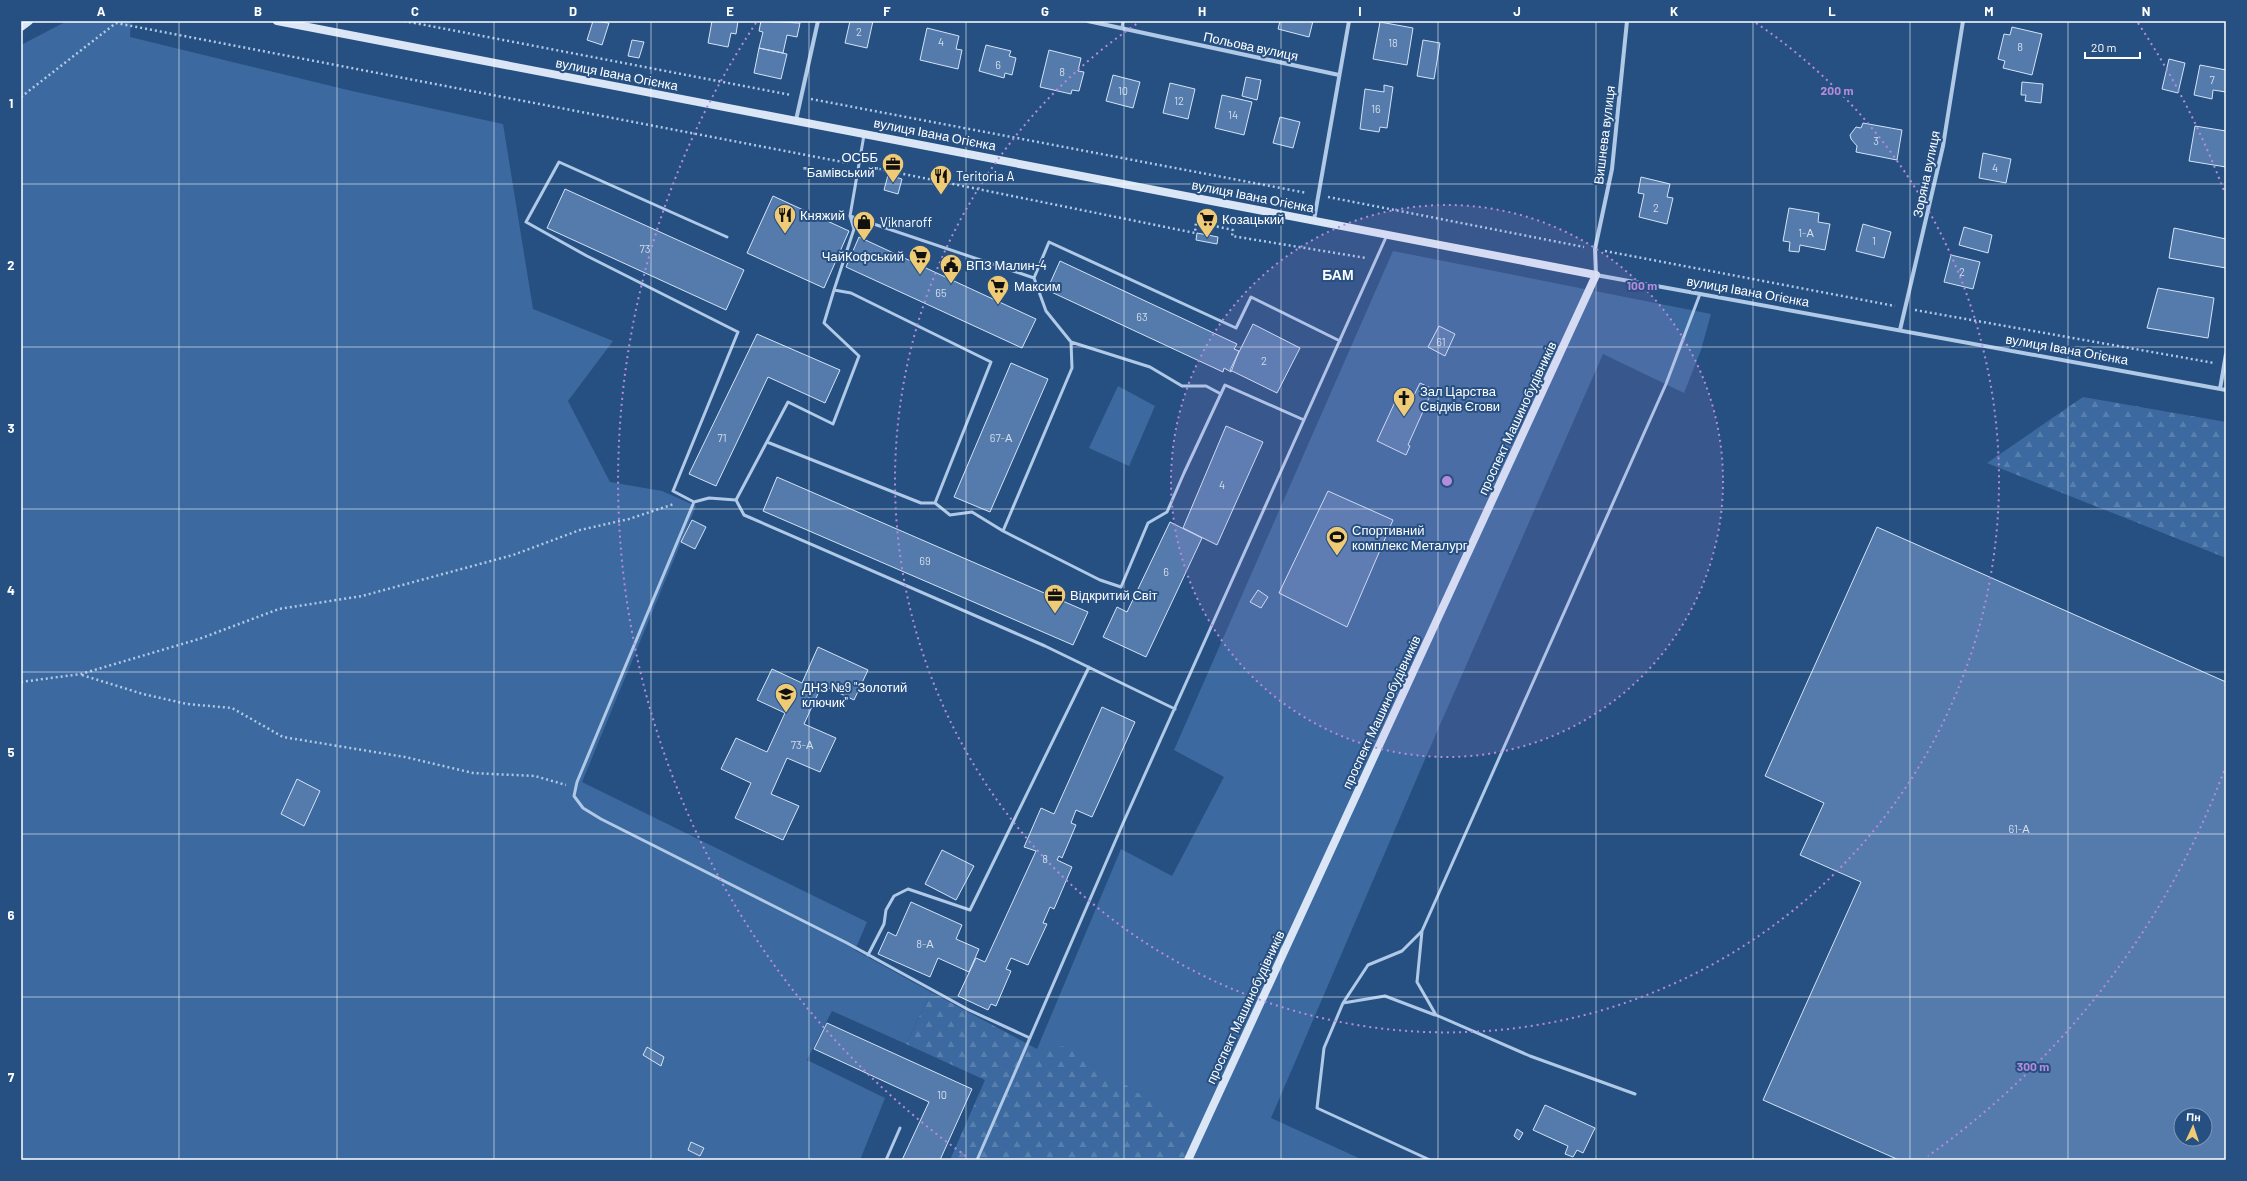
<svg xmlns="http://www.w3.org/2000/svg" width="2247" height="1181" font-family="Barlow,sans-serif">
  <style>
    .grass { fill: #3c699f }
    .forest { fill: url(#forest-firs) }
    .building { fill: #547bac; stroke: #d3e3f5; fill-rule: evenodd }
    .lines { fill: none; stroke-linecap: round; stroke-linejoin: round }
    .path { stroke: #b0c9e7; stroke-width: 2.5; stroke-dasharray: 2 3; stroke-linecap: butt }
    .lane { stroke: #b0c9e7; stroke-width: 3 }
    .street { stroke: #b0c9e7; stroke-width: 4 }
    .secondary { stroke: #dae6f6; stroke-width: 8 }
    .grid { fill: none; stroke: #fff; stroke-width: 1; stroke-opacity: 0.55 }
    .ring { fill: none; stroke: #b68bdc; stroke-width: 2; stroke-dasharray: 2 4 }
    .labels { text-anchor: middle; stroke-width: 4; stroke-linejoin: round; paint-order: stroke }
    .number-label { font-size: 11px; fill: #d4deea }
    .street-label { font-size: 13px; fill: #fff; stroke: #275082 }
    .poi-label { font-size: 13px; fill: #fff; stroke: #275082; text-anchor: start }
    .neighbourhood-label { font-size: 14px; font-weight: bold; fill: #fff; stroke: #275082 }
    .centre { fill: #b68bdc; stroke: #275082; stroke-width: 2 }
    .ring-label { font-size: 12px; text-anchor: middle; font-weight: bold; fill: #b68bdc; stroke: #275082; stroke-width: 4; stroke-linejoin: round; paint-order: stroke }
    .neatline { fill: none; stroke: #fff; stroke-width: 1.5 }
    .grid-label { font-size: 13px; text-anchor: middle; font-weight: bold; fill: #fff }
  </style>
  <defs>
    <pattern id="forest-firs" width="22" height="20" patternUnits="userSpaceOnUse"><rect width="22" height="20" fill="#3c699f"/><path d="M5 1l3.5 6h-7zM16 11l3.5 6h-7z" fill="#5980ad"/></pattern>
  </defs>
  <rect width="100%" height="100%" fill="#275082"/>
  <path class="grass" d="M67 21H131L130 37 352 91 503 124 533 309 613 341 568 401 610 482 662 491 696 506 582 782 867 922 855 950 931 992 906 1044 832 1011 807 1060 885 1098 860 1160H21V45Z
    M1393 251 1711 314 1701 350 1684 393 1603 354 1432 743 1271 1118 1363 1160H1183L1198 1132 1037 1049 1121 849 1172 876 1224 777 1174 750Z
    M1118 386 1155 406 1129 466 1089 448Z"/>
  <path class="forest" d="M2083 397 2226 422V558L1987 463Z
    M931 992 1037 1049 1066 1046 1198 1132 1183 1160H950L985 1080 906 1044Z"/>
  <path class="building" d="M593 21 609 23 602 45 587 40Z
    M712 21H738L736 34 731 33 728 47 708 43Z
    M761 21 800 23 797 37 787 35 783 53 759 48 763 32 759 31Z
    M850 21H873L867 48 845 43Z
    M1280 21H1313L1309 37 1278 29Z
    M1380 22 1413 28 1407 65 1373 59Z
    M2012 27 2042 34 2032 75 2003 68 2005 61 1998 59 2004 34 2010 35Z
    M927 28 959 36 956 49 962 50 958 69 920 60Z
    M632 40 644 42 639 58 628 56Z
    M1423 40 1440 43 1434 79 1417 76Z
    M986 45 1011 51 1009 56 1016 58 1012 75 1005 73 1004 78 979 71Z
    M759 48 787 54 781 79 754 73Z
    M1049 50 1081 58 1078 71 1084 72 1079 91 1072 90 1071 94 1040 87Z
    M2169 59 2185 63 2178 93 2162 89Z
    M2200 65 2226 70V92L2213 90 2212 99 2194 95Z
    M1113 75 1140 82 1133 108 1106 101Z
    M1246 77 1261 80 1257 100 1242 96Z
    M2022 82 2043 84 2041 103 2025 101 2026 95H2021Z
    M1170 83 1195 89 1188 119 1163 113Z
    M1384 85 1393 87 1387 128 1380 127 1379 132 1360 129 1365 89 1384 92Z
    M1222 95 1252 102 1244 135 1215 128Z
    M1280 117 1300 122 1293 148 1273 143Z
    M1863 123 1902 130 1897 160 1856 152 1857 146 1851 139 1850 135 1856 127 1861 128Z
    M2195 126 2226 131V167L2189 161Z
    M1983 153 2011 159 2006 183 1979 178Z
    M888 175 902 179 898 194 884 190Z
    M1641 177 1670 184 1667 197 1673 198 1667 224 1639 217 1644 194 1638 193Z
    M565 189 744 270 726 310 547 228Z
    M773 196 849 231 824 288 747 253Z
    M1789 208 1819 213 1818 222 1830 224 1825 250 1800 245 1799 252 1789 251 1790 242 1783 241Z
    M1863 224 1891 232 1884 258 1856 251Z
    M1964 227 1992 235 1988 253 1959 245Z
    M2174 228 2226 239V268L2169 258Z
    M1197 233 1218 237 1217 244 1196 240Z
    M859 237 1036 319 1022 348 846 267Z
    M1951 255 1980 262 1973 289 1944 282Z
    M1060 261 1237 344 1234 349 1239 351 1231 372 1224 368 1223 372 1047 290Z
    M2158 288 2214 298 2208 338 2147 328Z
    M1253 324 1300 348 1277 393 1230 370Z
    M1439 326 1455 334 1445 356 1428 347Z
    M757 334 840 370 825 403 768 377 716 486 689 474Z
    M1011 363 1048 379 990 512 954 497Z
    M1420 383 1433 389 1408 445 1410 446 1406 455 1377 441 1401 389 1414 395Z
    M1226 426 1263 442 1217 545 1183 528Z
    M777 477 1088 612 1073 645 763 511Z
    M1328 491 1393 520 1347 627 1279 593Z
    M692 520 706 527 695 549 681 542Z
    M1170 522 1202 538 1146 657 1103 637 1117 607 1127 612Z
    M1877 527 2226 682V1160H1899L1763 1100 1861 882 1800 855 1824 803 1765 776ZM2181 1115H2205V1139H2181Z
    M1258 590 1268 597 1261 608 1250 602Z
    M818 647 868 670 854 700 822 685 804 724 836 738 820 772 787 758 771 794 799 806 783 840 735 818 751 783 721 769 736 738 767 752 785 713 757 700 772 669 802 683Z
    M1102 707 1135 722 1092 817 1076 810 1071 823 1076 825 1062 858 1059 856 1057 860 1072 867 1054 909 1050 907 1043 923 1047 924 1028 965 1011 958 1006 969 1011 971 996 1006 991 1004 988 1010 958 996 976 958 985 962 1036 851 1024 847 1041 808 1054 814Z
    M297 779 320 791 304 826 281 814Z
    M942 850 974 866 956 900 925 884Z
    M911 902 962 925 956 939 979 949 969 972 938 958 930 977 878 954 888 932 896 936Z
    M827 1023 972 1089 940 1160H902L929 1102 814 1049Z
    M647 1047 664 1057 661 1066 643 1055Z
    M1545 1105 1595 1128 1583 1153 1577 1150 1573 1157 1565 1154 1568 1146 1533 1130Z
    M1517 1129 1523 1133 1519 1140 1514 1136Z
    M691 1142 704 1148 700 1156 688 1150Z"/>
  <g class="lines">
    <path class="path" d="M404 21 791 95
      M21 97 116 23 848 163
      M811 99 1307 193
      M869 167 1195 233 1196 222 1233 230 1232 236 1366 258
      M1328 197 1584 247
      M1605 251 1895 306
      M1915 310 2214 363
      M82 675 143 694 187 704 232 708 283 737 405 757 473 773 535 776 566 785
      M21 682 81 674 199 639 279 609 362 596 513 555 580 530 629 519 674 504"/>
    <path class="lane" d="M1122 28 1123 21
      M850 216 1034 278 1046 311 1071 342 1072 368 1003 531 972 512 950 515 935 503 991 362 851 293 834 290 854 229 850 216 864 135
      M727 237 559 162 526 222 587 256 738 332 673 491 694 502 709 498 736 500 788 402 833 424 859 356 824 323 834 290
      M1034 278 1049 242 1236 328 1251 297 1340 341
      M1071 342 1150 367 1182 386H1206L1221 394
      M767 442 921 503H935
      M736 500 744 515 1045 646 1175 709
      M694 502 577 782 574 796 583 808 601 819 847 943 969 1010 1030 1038
      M1003 531 1100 580 1121 587 1148 523 1167 512 1184 473 1225 385 1304 420
      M868 955 884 924 886 910 894 896 908 889 970 910 1089 667
      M1343 1003 1368 965 1402 951 1422 931
      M1635 1094 1530 1056 1436 1015 1417 982 1422 931 1666 384 1700 294
      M886 1160 900 1128
      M977 1160 1124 821 1387 235
      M1430 1160 1317 1108 1324 1048 1343 1003 1385 996 1435 1015"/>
    <path class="street" d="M1088 21 1339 75
      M1627 21 1612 169 1595 249 1596 275 2226 390
      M796 120 818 21
      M1314 220 1349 21
      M1900 330 1943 146 1963 21
      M2220 389 2226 354"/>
    <path class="secondary" d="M277 21 1596 275 1188 1160
      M21 27 29 21"/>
  </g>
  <path class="grid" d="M179 21V1160M337 21V1160M494 21V1160M651 21V1160M809 21V1160M966 21V1160M1124 21V1160M1281 21V1160M1438 21V1160M1596 21V1160M1753 21V1160M1910 21V1160M2068 21V1160M21 184H2226M21 347H2226M21 509H2226M21 672H2226M21 834H2226M21 997H2226"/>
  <circle cx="1447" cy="481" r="276" fill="#b68bdc" fill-opacity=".12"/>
  <g class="ring">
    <circle cx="1447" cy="481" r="276"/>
    <path d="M1756 23A552 552 0 1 1 1138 23"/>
    <path d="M2224 771A829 829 0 0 1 1928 1156M966 1156A829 829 0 0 1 756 23M2138 23A829 829 0 0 1 2224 191"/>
  </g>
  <defs>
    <g id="office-pin" transform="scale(1.15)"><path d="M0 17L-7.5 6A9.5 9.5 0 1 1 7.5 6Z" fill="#efcb76" stroke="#275082"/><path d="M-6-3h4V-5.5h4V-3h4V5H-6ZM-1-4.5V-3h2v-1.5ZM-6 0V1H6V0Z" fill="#111"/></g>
    <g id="restaurant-pin" transform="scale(1.15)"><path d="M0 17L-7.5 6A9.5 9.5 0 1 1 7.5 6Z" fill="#efcb76" stroke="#275082"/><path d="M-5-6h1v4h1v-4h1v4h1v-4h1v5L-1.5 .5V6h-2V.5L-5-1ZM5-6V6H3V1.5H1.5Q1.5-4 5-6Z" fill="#111"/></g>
    <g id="supermarket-pin" transform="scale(1.15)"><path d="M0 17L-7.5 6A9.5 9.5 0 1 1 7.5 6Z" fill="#efcb76" stroke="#275082"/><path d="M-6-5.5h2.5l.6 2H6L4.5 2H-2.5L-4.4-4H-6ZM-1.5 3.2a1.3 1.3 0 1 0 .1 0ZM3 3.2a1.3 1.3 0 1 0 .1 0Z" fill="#111"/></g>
    <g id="shop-pin" transform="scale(1.15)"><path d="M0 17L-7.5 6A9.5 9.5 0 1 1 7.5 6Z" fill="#efcb76" stroke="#275082"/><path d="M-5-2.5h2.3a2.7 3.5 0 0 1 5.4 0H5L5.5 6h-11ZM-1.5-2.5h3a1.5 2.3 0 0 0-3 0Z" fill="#111"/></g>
    <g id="civic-pin" transform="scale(1.15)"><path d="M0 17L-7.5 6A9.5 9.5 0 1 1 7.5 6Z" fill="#efcb76" stroke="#275082"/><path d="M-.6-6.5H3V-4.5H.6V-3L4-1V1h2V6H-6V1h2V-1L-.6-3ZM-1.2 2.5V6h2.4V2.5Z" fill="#111"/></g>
    <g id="church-pin" transform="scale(1.15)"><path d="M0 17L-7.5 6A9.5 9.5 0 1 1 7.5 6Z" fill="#efcb76" stroke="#275082"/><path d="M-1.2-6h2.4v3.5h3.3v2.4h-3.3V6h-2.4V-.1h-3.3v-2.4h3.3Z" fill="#111"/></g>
    <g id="stadium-pin" transform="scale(1.15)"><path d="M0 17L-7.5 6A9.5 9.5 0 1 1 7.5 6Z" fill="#efcb76" stroke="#275082"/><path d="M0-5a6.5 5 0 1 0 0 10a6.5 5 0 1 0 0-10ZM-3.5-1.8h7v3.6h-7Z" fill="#111"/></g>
    <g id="school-pin" transform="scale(1.15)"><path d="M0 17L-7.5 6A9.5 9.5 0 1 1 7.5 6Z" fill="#efcb76" stroke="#275082"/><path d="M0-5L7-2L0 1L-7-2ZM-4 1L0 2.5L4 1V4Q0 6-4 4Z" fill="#111"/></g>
  </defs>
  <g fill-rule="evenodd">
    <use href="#office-pin" x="893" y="164"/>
    <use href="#restaurant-pin" x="941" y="176"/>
    <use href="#restaurant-pin" x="785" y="215"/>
    <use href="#supermarket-pin" x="1207" y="219"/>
    <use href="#shop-pin" x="864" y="222"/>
    <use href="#supermarket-pin" x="920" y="256"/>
    <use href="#civic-pin" x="951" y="265"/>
    <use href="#supermarket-pin" x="998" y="286"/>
    <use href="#church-pin" x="1404" y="398"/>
    <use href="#stadium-pin" x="1337" y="537"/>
    <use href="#office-pin" x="1055" y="595"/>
    <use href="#school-pin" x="786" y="694"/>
  </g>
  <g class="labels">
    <g class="number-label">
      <text x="859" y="36">2</text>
      <text x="941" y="46">4</text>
      <text x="1393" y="47">18</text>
      <text x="2020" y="51">8</text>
      <text x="998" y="69">6</text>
      <text x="1062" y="76">8</text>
      <text x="2212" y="84">7</text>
      <text x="1123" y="95">10</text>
      <text x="1179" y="105">12</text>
      <text x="1376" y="113">16</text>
      <text x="1233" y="119">14</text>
      <text x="1876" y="145">3</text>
      <text x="1995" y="172">4</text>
      <text x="1656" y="212">2</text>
      <text x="1806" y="237">1-А</text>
      <text x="1874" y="245">1</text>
      <text x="645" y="253">73</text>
      <text x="1962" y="276">2</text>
      <text x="941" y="297">65</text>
      <text x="1142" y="321">63</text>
      <text x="1441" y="346">61</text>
      <text x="1264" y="365">2</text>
      <text x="722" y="442">71</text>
      <text x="1001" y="442">67-А</text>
      <text x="1222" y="489">4</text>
      <text x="925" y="565">69</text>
      <text x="1166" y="576">6</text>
      <text x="802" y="749">73-А</text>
      <text x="2019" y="833">61-А</text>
      <text x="1045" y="863">8</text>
      <text x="925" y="948">8-А</text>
      <text x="942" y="1099">10</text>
    </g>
    <g class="street-label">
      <text transform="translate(1251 46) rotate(12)" y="5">Польова вулиця</text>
      <text transform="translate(617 74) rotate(11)" y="5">вулиця Івана Огієнка</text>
      <text transform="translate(935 134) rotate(11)" y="5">вулиця Івана Огієнка</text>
      <text transform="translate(1604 135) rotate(-83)" y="5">Вишнева вулиця</text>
      <text transform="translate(1926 174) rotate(-78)" y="5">Зоряна вулиця</text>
      <text transform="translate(1253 196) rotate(11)" y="5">вулиця Івана Огієнка</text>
      <text transform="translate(1748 291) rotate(10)" y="5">вулиця Івана Огієнка</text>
      <text transform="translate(2067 349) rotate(10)" y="5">вулиця Івана Огієнка</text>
      <text transform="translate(1517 418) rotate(-65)" y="5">проспект Машинобудівників</text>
      <text transform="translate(1381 712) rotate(-65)" y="5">проспект Машинобудівників</text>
      <text transform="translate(1245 1007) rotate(-65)" y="5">проспект Машинобудівників</text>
    </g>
    <g class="poi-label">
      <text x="878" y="162" text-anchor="end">ОСББ<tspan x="878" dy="15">"Бамівський"</tspan></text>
      <text x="956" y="181">Teritoria A</text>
      <text x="800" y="220">Княжий</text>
      <text x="1222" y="224">Козацький</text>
      <text x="880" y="227">Viknaroff</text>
      <text x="904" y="261" text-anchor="end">ЧайКофський</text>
      <text x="966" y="270">ВПЗ Малин-4</text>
      <text x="1014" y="291">Максим</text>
      <text x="1420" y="396">Зал Царства<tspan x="1420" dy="15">Свідків Єгови</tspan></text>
      <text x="1352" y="535">Спортивний<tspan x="1352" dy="15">комплекс Металург</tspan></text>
      <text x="1070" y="600">Відкритий Світ</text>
      <text x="802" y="692">ДНЗ №9 "Золотий<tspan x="802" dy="15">ключик"</tspan></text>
    </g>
    <g class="neighbourhood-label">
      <text x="1338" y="280">БАМ</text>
    </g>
  </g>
  <circle cx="1447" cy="481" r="6" class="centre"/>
  <g class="ring-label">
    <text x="1837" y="95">200 m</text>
    <text x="1642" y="290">100 m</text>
    <text x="2033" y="1071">300 m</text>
  </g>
  <rect width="2247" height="1181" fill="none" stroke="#275082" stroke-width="44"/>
  <g transform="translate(2193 1127) rotate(3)"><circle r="19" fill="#275082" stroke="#7d96b4"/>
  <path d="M0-3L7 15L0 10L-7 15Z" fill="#efcb76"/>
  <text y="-6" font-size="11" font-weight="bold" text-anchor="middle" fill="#ffffff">Пн</text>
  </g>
  <path d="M2085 52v6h55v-6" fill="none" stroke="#ffffff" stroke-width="2"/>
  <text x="2091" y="52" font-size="12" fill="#ffffff" stroke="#275082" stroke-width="3" paint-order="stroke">20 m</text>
  <rect x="22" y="22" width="2203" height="1137" class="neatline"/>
  <g class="grid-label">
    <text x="101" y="16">A</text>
    <text x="258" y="16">B</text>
    <text x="415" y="16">C</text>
    <text x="573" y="16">D</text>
    <text x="730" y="16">E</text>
    <text x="887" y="16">F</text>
    <text x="1045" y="16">G</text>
    <text x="1202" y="16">H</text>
    <text x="1360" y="16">I</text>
    <text x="1517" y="16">J</text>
    <text x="1674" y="16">K</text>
    <text x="1832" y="16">L</text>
    <text x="1989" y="16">M</text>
    <text x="2146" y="16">N</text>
    <text x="11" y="108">1</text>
    <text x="11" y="270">2</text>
    <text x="11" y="433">3</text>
    <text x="11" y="595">4</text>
    <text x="11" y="757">5</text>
    <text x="11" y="920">6</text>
    <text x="11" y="1082">7</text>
  </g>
</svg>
